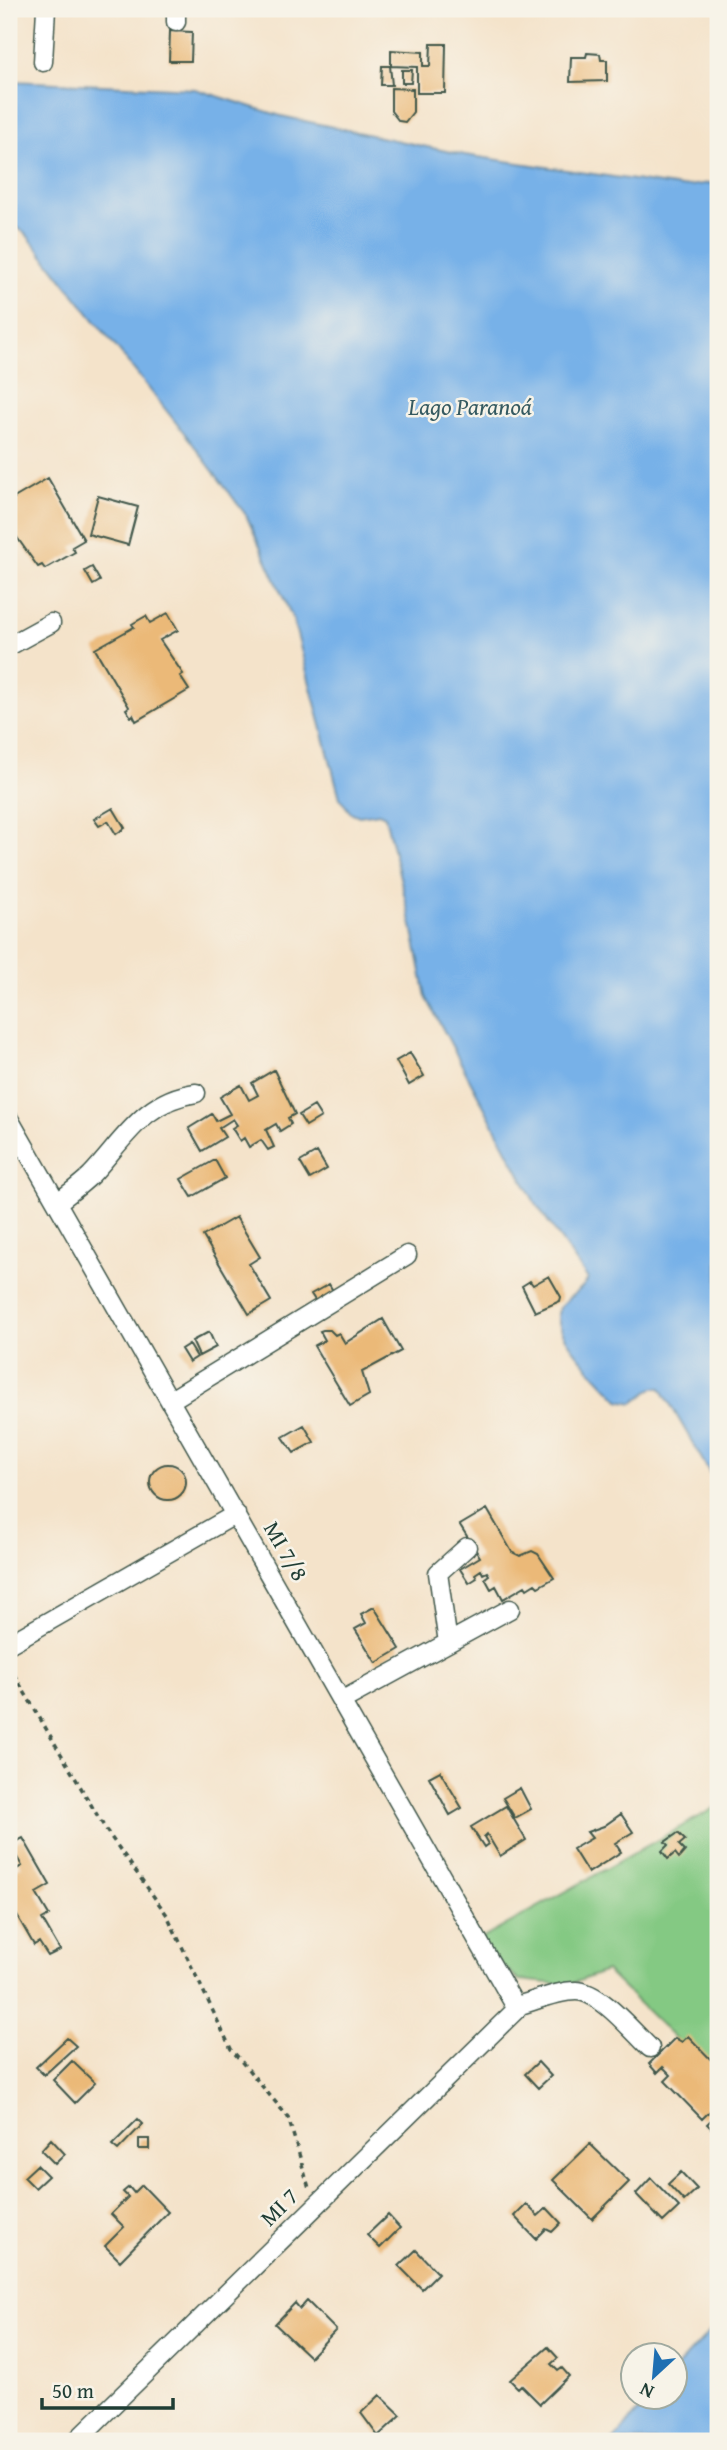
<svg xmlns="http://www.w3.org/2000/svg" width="727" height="2450" font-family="'Gentium Book Plus',serif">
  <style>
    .green { fill: #84c983; stroke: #52835c; stroke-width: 2 }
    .water { fill: #77b1e8; stroke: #4b778e; stroke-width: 2 }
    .building { fill: #ebb978 }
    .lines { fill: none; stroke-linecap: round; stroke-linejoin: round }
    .minor-casing { stroke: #3f564a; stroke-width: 21 }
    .path { stroke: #3f564a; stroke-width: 3.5; stroke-dasharray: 5 5; stroke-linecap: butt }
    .minor { stroke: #fff; stroke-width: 18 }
    .labels { text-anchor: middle; stroke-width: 5; stroke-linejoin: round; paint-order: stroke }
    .street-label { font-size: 23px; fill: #1f3d34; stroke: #f7f3e8 }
    .water-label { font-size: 24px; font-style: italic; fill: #355a61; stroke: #f7f3e8 }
  </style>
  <rect width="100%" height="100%" fill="#f7f3e8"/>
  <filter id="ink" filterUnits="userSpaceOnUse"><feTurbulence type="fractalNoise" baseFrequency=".0143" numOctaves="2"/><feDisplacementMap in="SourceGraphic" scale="14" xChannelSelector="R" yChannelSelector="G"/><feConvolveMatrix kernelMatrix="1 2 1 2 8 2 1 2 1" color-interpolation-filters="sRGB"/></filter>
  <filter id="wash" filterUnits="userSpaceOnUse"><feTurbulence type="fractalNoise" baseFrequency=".00686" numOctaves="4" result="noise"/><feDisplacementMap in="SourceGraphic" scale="28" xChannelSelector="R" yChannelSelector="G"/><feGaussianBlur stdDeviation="1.57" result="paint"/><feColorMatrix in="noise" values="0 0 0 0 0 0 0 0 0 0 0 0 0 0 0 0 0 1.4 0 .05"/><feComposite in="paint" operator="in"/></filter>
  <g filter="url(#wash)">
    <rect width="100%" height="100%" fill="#f4e3ca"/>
    <path class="green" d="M718 1806V2080L606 1971 568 1985 519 1980 476 1942Z"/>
    <path class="water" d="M11 81 195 89 281 116 465 155 681 187 718 182V1487L661 1388H653L633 1403 619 1400C604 1383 544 1329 561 1306 569 1295 583 1291 588 1279L534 1201 426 997 412 926 385 816 379 813 359 816 350 812 340 798 293 619 246 515 189 439 26 234 9 221Z
      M718 2323V2441H613L650 2398H674L675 2369Z"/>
    <g id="blocks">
      <path class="building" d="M170 31 192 32 191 61H169Z
        M431 44H446L445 93H417V67L391 66V50L423 52V66H430Z
        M587 53 600 54 601 60H607V81L570 82 571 57H586Z
        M382 66H390L392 85H381Z
        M402 70H412L411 83H402Z
        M391 88 413 89V112L405 122 399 121 391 111Z
        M48 478 84 540 72 547 75 552 45 569 42 565 38 567 11 529 9 530V501Z
        M98 496 138 507 128 545 88 534Z
        M92 567 100 581 93 585 85 571Z
        M168 613 178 630 160 640 183 674 180 676 189 690 136 721 133 715 131 717 126 709 129 707 95 649 134 627 132 624 146 616 150 623Z
        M113 808 125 828 116 834 108 821 99 826 94 819Z
        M410 1053 424 1076 409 1085 396 1061Z
        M274 1070 295 1114 288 1118 291 1124 280 1131 276 1124 266 1130 274 1147 268 1150 261 1140 249 1147 244 1138 240 1141 232 1128 237 1125 233 1119 219 1128 225 1137 202 1151 189 1128 212 1114 216 1121 230 1114 220 1097 241 1085 249 1100 258 1095 252 1083Z
        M314 1106 321 1117 306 1126 299 1115Z
        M317 1152 327 1169 310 1179 300 1162Z
        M215 1160 225 1178 192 1197 181 1179Z
        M236 1217 260 1257 249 1264 271 1301 249 1314 203 1236Z
        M549 1276 561 1297 560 1301 535 1312 522 1286 530 1281 533 1285Z
        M329 1284 337 1298 320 1308 311 1294Z
        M383 1319 401 1351 362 1372 369 1395 350 1406 314 1346 325 1340 320 1331 323 1330H330L335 1335 339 1333 345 1343Z
        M209 1332 216 1347 199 1356 192 1341Z
        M189 1344 197 1357 189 1362 181 1349Z
        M304 1425 314 1442 294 1453 283 1437Z
        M150 1482a18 18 0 1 1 36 0a18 18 0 1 1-36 0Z
        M487 1509 512 1552 520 1556 532 1551 538 1554 554 1578 538 1587 535 1584 527 1589 525 1586 503 1599 496 1586 491 1589 485 1578 489 1575 487 1572 483 1574 481 1570 475 1574 477 1578 469 1583 460 1569 480 1557 460 1525Z
        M374 1607 400 1649 376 1663 355 1629 366 1623 361 1614Z
        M440 1771 462 1808 450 1815 429 1777Z
        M520 1788 531 1809 515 1818 503 1798Z
        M506 1806 526 1840 500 1856 487 1834 484 1837 488 1844 484 1847 471 1827Z
        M621 1814 633 1832 615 1843 621 1852 588 1873 573 1849 592 1838 587 1832 604 1826Z
        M678 1833 685 1840 679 1845 685 1851 679 1858 675 1853 668 1859 662 1851 668 1845 665 1842Z
        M23 1838 50 1885 36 1893 49 1915 42 1919 60 1950 48 1956 39 1942 34 1945 12 1907 16 1905 12 1899 15 1898 9 1887V1873L22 1866 10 1845Z
        M688 2036 718 2067V2103L702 2119 665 2081 671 2075 663 2067 657 2073 649 2064 675 2038 682 2042Z
        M67 2038 76 2046 44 2075 36 2067Z
        M72 2061 95 2083 75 2103 53 2080Z
        M538 2062 551 2076 538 2088 525 2074Z
        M718 2113V2135L707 2124Z
        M138 2119 143 2124 118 2150 112 2145Z
        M51 2139 65 2154 55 2164 41 2150Z
        M139 2139H149V2149H139Z
        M590 2144 629 2182 592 2219 553 2180Z
        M37 2165 48 2176 35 2188 24 2177Z
        M681 2172 697 2189 684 2201 668 2184Z
        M651 2178 679 2207 663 2222 636 2194Z
        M142 2185 168 2212 120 2261 105 2246 124 2227 111 2214 128 2197 123 2192 129 2187 134 2193Z
        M526 2204 538 2216 547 2208 561 2223 552 2232 546 2229 536 2239 514 2216Z
        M388 2215 400 2228 380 2248 367 2235Z
        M416 2250 438 2273 422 2289 399 2266Z
        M307 2301 336 2330 310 2357 275 2324 295 2303 300 2309Z
        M548 2347 558 2358 551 2364 558 2371 562 2368 569 2376 540 2404 521 2385 518 2388 510 2380Z
        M380 2395 401 2415 378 2436 361 2413Z
        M9 2425 17 2433 9 2441Z"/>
    </g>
  </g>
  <g filter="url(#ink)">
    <use href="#blocks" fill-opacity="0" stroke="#3f564a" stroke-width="2"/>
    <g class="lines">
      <g class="minor-casing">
        <path id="minor" d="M176 22V9
          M43 62 46 9
          M9 646 51 623
          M9 1119 517 2009 76 2441
          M57 1203C68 1194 81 1185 91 1175 124 1140 144 1100 196 1093
          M171 1400 407 1255
          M448 1643 438 1573 467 1547
          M9 1644 236 1514
          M343 1700 510 1609
          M517 2006C535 2001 557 1991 576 1991 600 1991 633 2032 650 2048"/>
      </g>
      <path class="path" d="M9 1666 106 1830 167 1915 231 2049 288 2117 309 2188"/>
      <use href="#minor" class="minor"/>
    </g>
  </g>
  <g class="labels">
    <g class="street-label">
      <text transform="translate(286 1551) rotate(60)" y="8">MI 7/8</text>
      <text transform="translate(279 2207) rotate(-45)" y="8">MI 7</text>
    </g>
    <g class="water-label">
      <text x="470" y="415">Lago Paranoá</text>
    </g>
  </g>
  <rect width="727" height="2450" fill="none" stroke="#f7f3e8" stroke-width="35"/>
  <g transform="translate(654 2376) rotate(206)"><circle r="33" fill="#f7f3e8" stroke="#a1aaa0" stroke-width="2"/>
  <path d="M0-5L12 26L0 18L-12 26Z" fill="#1f6fb2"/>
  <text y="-10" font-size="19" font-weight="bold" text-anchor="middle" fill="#1f3d34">N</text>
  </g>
  <path d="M42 2398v10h131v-10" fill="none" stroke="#1f3d34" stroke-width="3.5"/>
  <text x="52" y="2398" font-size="21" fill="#1f3d34" stroke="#f7f3e8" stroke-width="5" paint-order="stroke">50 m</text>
</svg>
